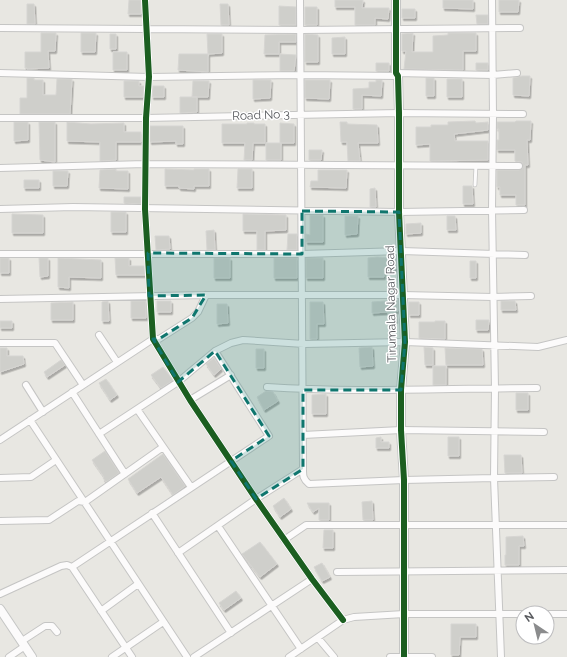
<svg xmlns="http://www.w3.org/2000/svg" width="567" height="657" font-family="Raleway,sans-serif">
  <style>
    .building { fill: #cfcfcb; stroke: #d6d5d2; filter: url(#shadow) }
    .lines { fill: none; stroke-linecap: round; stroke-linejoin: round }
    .lane-casing { stroke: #c5c5c4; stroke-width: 4.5 }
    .street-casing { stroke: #c5c5c4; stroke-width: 8 }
    .secondary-casing { stroke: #c5c6c5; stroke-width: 10 }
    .lane { stroke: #fcfbfb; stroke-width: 3 }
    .street { stroke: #fcfbfb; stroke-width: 6 }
    .secondary { stroke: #fcfbfb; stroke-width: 8 }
    .cycleway-casing { stroke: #fff; stroke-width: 8 }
    .cycleway { stroke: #1b5e20; stroke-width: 6 }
    .marked { fill: #0f766e; fill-opacity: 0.2; stroke: #0f766e; stroke-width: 3; stroke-dasharray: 8 5; stroke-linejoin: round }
    .labels { text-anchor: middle; stroke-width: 3; stroke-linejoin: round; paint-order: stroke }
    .street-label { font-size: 12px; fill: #595b5f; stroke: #fff }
  </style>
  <defs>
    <filter id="shadow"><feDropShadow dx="1.5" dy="2.5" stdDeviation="0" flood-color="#0004"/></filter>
  </defs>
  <rect width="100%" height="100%" fill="#e8e7e2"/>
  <path class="building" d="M129 0H141V14H128Z
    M335 0H363L362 8H389L388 19 375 18V25H355V7H335Z
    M443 0H473V9L443 8Z
    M499 0H519L518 12H499Z
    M27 4H34L35 24H27Z
    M220 4H228L229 25H221Z
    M279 6 296 7V25H279Z
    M305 7H317V25H305Z
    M402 9H415V18H402Z
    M476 15H488V24H477Z
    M41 33H56L55 51H48L49 68 27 69V68H25V52H41Z
    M81 33H96L95 52H81Z
    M413 33 412 52H433V36L448 35V33H476V51H463V70L404 69 406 51H402V34Z
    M110 34H116V49H110Z
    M207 34H222V53L208 54Z
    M296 34V42H279V54H264L265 35Z
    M305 34 318 35V62H305Z
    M345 37V54H332V38Z
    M113 52H127V70H113Z
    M179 54H208V72L178 70Z
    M280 54 296 55 294 71H280Z
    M376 63H389V71H376Z
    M476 63H488V70H476Z
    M522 76H530L529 96 513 95V78Z
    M27 78H34V80H43V95H56L57 79H72L70 114H20V98H27Z
    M426 78H434V96H426Z
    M447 79H462V97H447Z
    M253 80H271L270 98 253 99Z
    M305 80H330L329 99 305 98Z
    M376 80H382L381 96 362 95V109H353V89L369 88V82H376Z
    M124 81H139V86H144L143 97H124Z
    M193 81H209L208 97H192Z
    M153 86H164V97H152Z
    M180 97H197V112L180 113Z
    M475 121 476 123 488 122V130L454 134 455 141H488V160L430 161V144L416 145V127H431V125H448V122Z
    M516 121H531L530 140H527L528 165H525V205H516V195H500V187H497V170H519L523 168 522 162 515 161V150H497V140H499V129H497V122H515Z
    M14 122H28V140L14 141Z
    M39 122H55V162L40 160Z
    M67 122 91 124 124 123V132H141V142H116V160L100 161V142L67 141Z
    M340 122H347V124L377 125 378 143H358L360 161H348L347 142H341Z
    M247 123H254V124H265V143H253L252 160H244L245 143H222V124H247Z
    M280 123 294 124V143H280Z
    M150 126H183V144H176V141L150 142Z
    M266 143H281V160H266Z
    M309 150H322L321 160H309Z
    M116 169V171H128V189L99 188 100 170Z
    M165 169 194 170V169H209V186H194V189L179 188V186H165Z
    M238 169H252V188H237Z
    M318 170H347L346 188 310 187 311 181H318Z
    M53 171H68L67 186H53Z
    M24 180H39V188H24Z
    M463 186H472L473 204H463Z
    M375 188 376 207H370V189Z
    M124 197H141V204L124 203Z
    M111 212H126V232H111Z
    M12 214 43 215V233H12Z
    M243 214 286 215V230L265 231V250H257V231H243Z
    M310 215H323V242H306V234L310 235Z
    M345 216H358L357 234 345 235Z
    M447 216H455L456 230H447Z
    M421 223V233L406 234V224Z
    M214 230 215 250H207L206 231Z
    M288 234H297V250H287Z
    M155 236H169L170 249 156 250Z
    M377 257 396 258V269H384V277H368V258Z
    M0 258H9V273H0Z
    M39 258H48V276L40 277Z
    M58 258 101 260V278L69 277V288L58 287Z
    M115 258H129V266H144L145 275H116Z
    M214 258H230V278H214Z
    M274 258H297V278H274Z
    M306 258H323V278H306Z
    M470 261H476V278H470Z
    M398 300V311H395L396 321H389L388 312 372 313V302Z
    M108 301 109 321H102V302Z
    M131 301H146V318H131Z
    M157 301H171V312H157Z
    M501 301H515L516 310H501Z
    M73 302V320H51V303Z
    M310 302H323L324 324H317V339H310Z
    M409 302H419V315H409Z
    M217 304H227L228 323 217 324Z
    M476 320H489L488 330H476Z
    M0 321H12V328H0Z
    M435 321H445V339L419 338V322H435Z
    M372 347 373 366 360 367 359 348Z
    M424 347 433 348V365H425Z
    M0 348H7V356H23L24 364 0 372Z
    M445 348 482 349 483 365H446Z
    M256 349H264V368H256Z
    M214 358 221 369 214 375 206 364Z
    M61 360 65 365 47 377 44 372Z
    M433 366H446V385H433Z
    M163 367 173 380 161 388 151 375Z
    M106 379 117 395 110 400 99 383Z
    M266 391 273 392 278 401 264 410 257 397Z
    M516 393H528V410H516Z
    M326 394V414H312V395Z
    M381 437V442H389V448H376V438Z
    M448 437H459V456H448Z
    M105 451 119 473 106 482 103 478 104 477 92 460Z
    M163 454 185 486 173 495 161 477 137 493 128 479Z
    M504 455H521L522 473H505Z
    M284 498 291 509 280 517 273 506Z
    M372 501 373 520H363L362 502Z
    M307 503H329V520H319V508L313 512Z
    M324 530H333V548H323Z
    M523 536 524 546H519V565H505V555H506V537Z
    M260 542 277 564 260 577 242 554Z
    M322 563 330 577 322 581 314 567Z
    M236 591 241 598 224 610 219 603Z
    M451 624H476V637H460L459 655H451Z"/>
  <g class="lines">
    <g class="lane-casing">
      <path id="lane" d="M475 185 476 165"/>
    </g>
    <g class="street-casing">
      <path id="street" d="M145 0 149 77 146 118 145 209 153 339 190 400 256 499 312 579 343 620
        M300 0 303 469
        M492 0 493 115 492 210 495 388 494 478 554 477
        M0 28 301 30 520 28
        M0 73 149 77 301 75 398 76
        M396 73 493 75 517 73
        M0 118H146L399 113 523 114
        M0 168 145 164 519 166
        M0 209 73 207 399 212 524 210
        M0 254H302L402 251 525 255
        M0 299 206 295H403L493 297 531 296
        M99 335 117 362
        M0 343H55L83 385
        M215 351 231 343 243 340 304 344 405 342 538 347 567 340
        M26 385 43 412
        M267 387C357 393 447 388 537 388
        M72 392 125 474
        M190 400 231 375
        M137 409 191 487
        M30 420 187 657
        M303 435 401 430 544 432
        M0 440 153 339H159L192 318 198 312 206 295
        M0 478 31 477 56 460
        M152 513 231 633
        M0 521 49 520 78 501 85 502 163 447
        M218 526 301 649
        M284 540 306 525H567
        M178 553 256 499 303 469C303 476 303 479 309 484L404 480 494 478 501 657
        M72 567 132 657
        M337 572 567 570
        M0 594 61 566 67 565 72 567 269 436 215 351 178 382 99 434
        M101 611 138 584
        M547 614H567
        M318 638 334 657
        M22 641 45 626H52L57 632
        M9 657 25 646
        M112 657 163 622
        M194 657 312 579
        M289 657 343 620 354 617 404 614H523
        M390 657H432"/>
    </g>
    <g class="secondary-casing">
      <path id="secondary" d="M396 0V73L398 76 399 113V212L405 342 401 390V430L404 480V657
        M0 609 32 657"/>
    </g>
    <use href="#lane" class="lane"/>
    <use href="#street" class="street"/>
    <use href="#secondary" class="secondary"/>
    <g class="cycleway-casing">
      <path id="cycleway" d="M145 0 149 77 146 118 145 209 153 339 190 400 256 499 312 579 343 620
        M396 0V73L398 76 399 113V212L405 342 401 390V430L404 480V657"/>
    </g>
    <use href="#cycleway" class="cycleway"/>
  </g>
  <path class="marked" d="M302 211 399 212 405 342 401 390H303V469L256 499 231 461 269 436 215 351 178 382 153 339H159L192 318 206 295 149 296 148 253 302 254Z"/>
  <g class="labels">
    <g class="street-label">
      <text transform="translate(261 115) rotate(-2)" y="4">Road No 3</text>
      <text transform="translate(391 304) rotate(-91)" y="4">Tirumala Nagar Road</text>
    </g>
  </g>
  <g transform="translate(535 625) rotate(325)"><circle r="19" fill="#ffffff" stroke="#bdbdbf"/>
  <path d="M0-3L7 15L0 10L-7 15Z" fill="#8b8c8d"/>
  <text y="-6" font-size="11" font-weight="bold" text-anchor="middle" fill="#595b5f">N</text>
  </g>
</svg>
